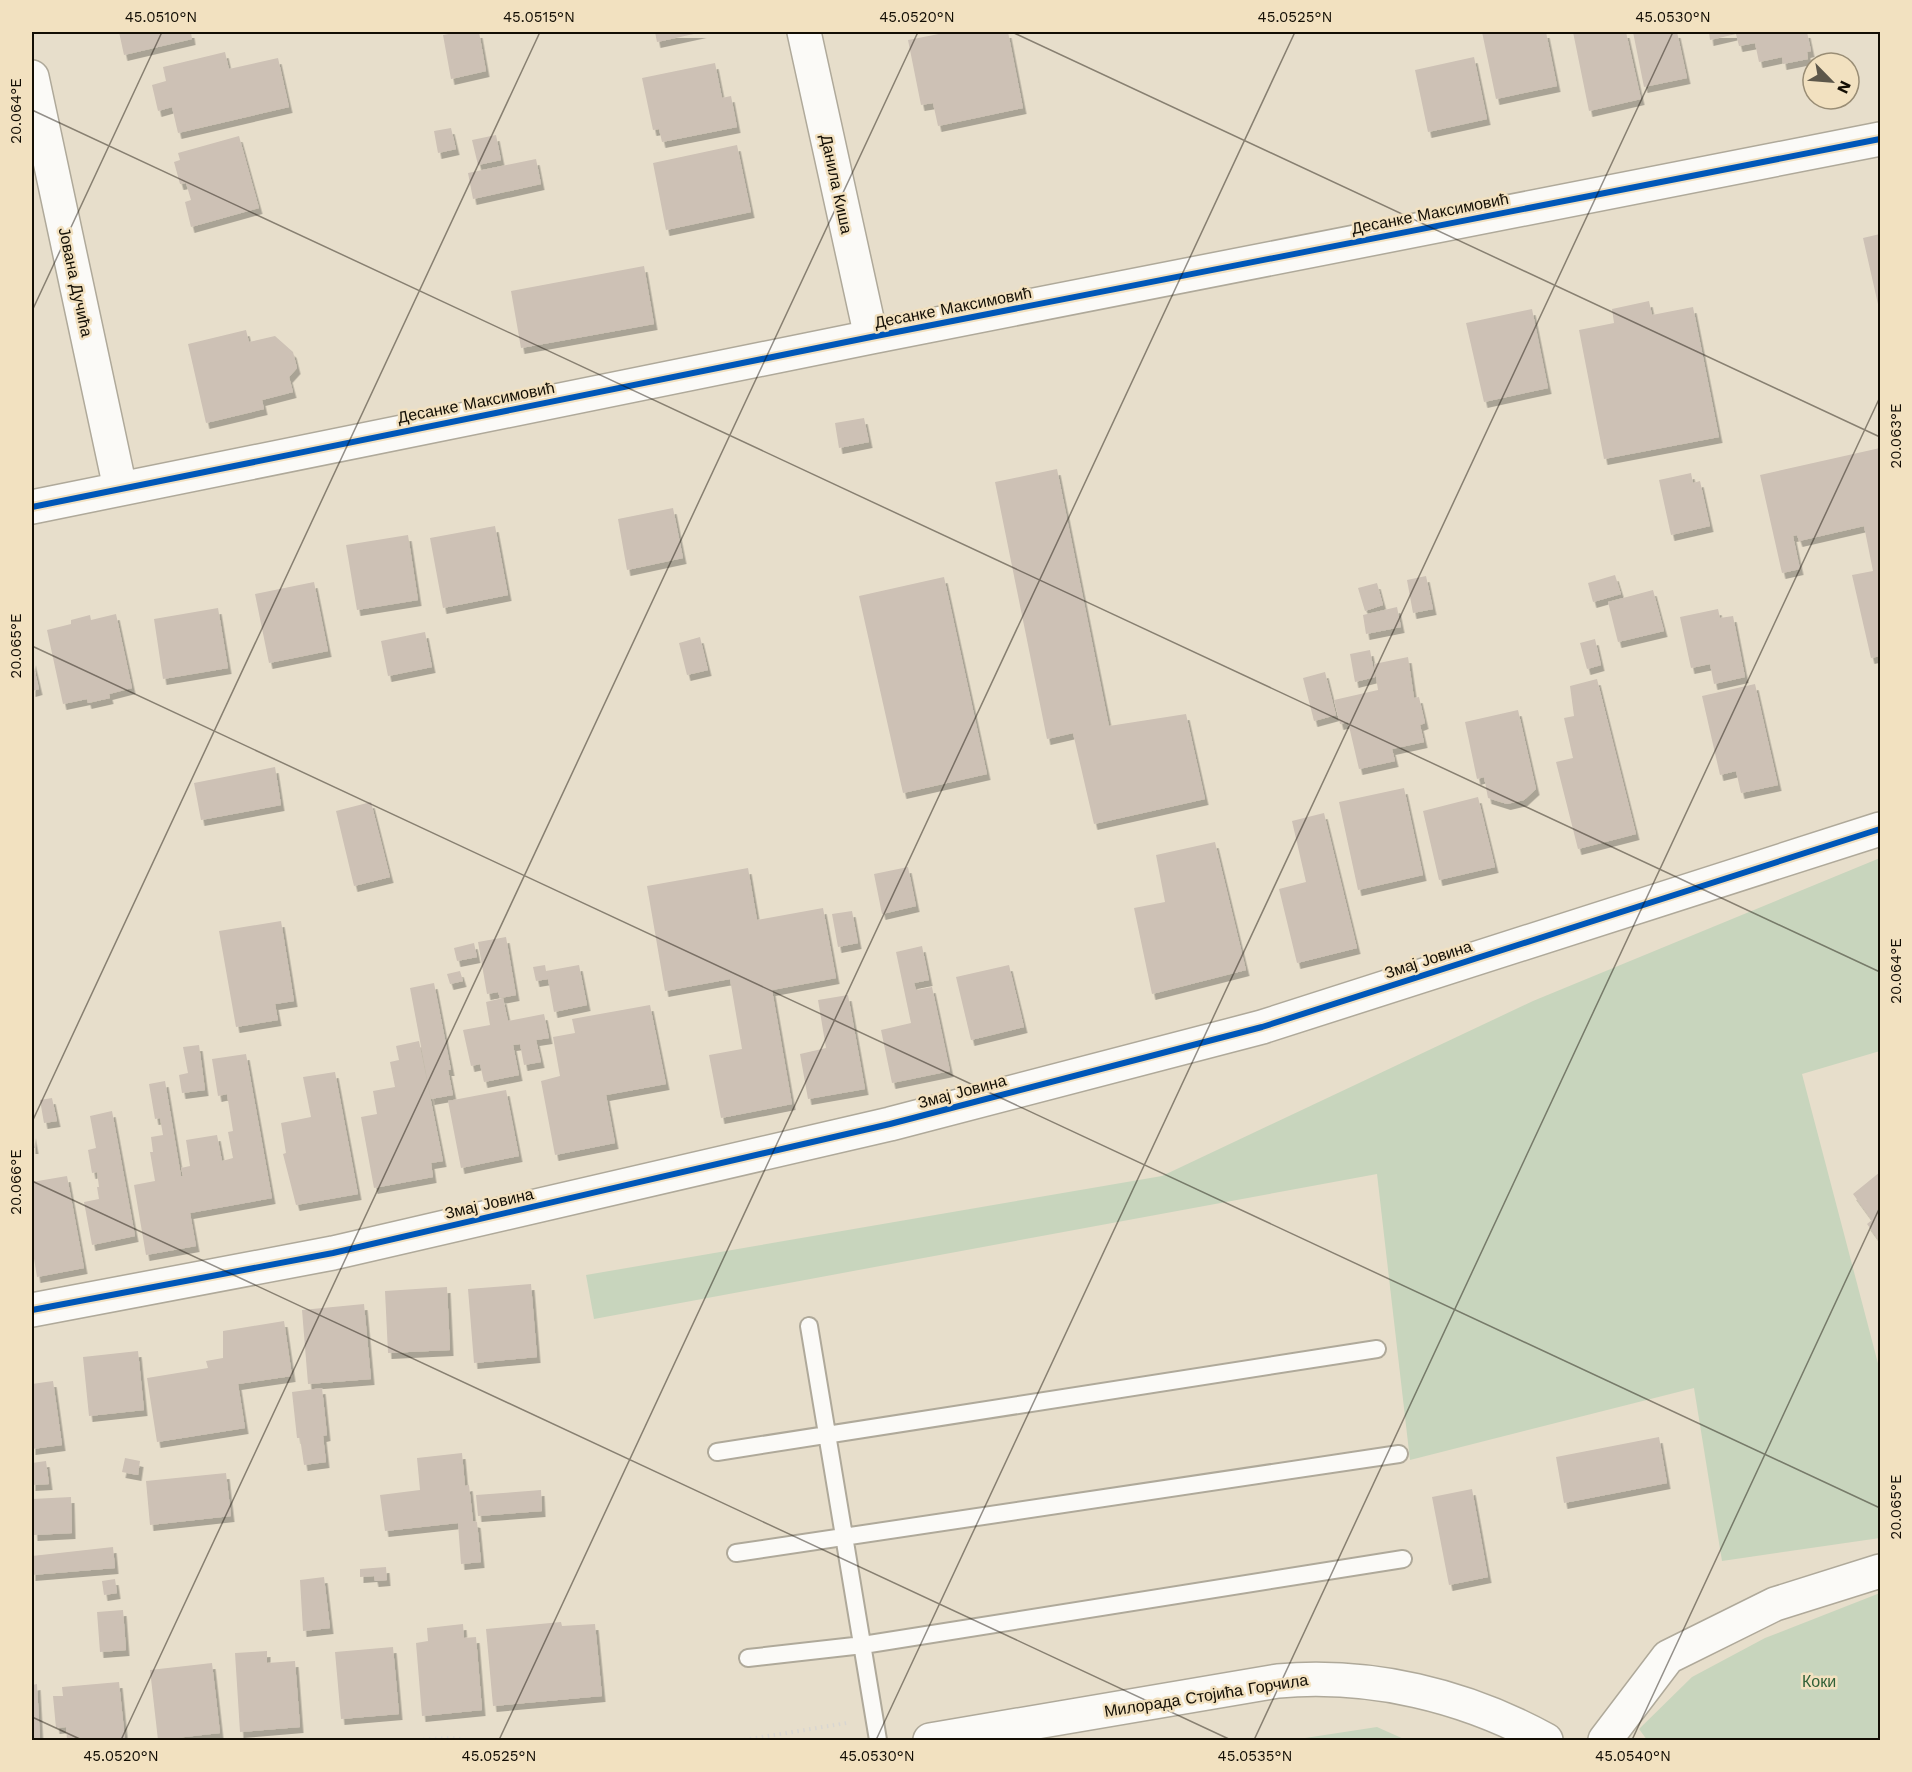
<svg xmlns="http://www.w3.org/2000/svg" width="1912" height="1772" font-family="'Work Sans',sans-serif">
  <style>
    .green { fill: #c8d5bd }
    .building { fill: #cdc1b5; filter: url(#shadow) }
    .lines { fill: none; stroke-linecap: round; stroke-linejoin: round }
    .service-casing { stroke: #afa99a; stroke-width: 20 }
    .minor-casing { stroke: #afa99a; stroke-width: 36 }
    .tertiary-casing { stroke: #afa99a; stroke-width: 36 }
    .path { stroke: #d9d6d1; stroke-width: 4; stroke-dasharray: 1.5 4.5; stroke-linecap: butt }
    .service { stroke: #fbfaf7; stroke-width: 16 }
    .minor { stroke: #fbfaf7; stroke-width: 33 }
    .tertiary { stroke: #fbfaf7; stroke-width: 33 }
    .cycleway-casing { stroke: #f2e1c0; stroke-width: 10 }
    .cycleway { stroke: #0057b8; stroke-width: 6 }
    .ticks { fill: none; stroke: #130e04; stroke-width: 1.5; stroke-opacity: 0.45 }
    .labels { text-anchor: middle; stroke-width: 5; stroke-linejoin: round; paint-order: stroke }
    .street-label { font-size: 16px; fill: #130e04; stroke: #f2e1c0 }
    .park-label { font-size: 16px; fill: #316138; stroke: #f2e1c0 }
    .neatline { fill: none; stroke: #130e04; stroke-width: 2 }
    .ticks-label { font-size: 15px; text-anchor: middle; fill: #130e04 }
  </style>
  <defs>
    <filter id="shadow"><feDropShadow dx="3.5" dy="6" stdDeviation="0" flood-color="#0004"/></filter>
  </defs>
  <rect width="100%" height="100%" fill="#e7decb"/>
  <path class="green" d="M1880 858V1051L1802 1074 1880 1371V1538L1722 1561 1694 1388 1410 1460 1377 1174 594 1319 586 1275 1162 1176 1533 1001Z
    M1880 1593V1740H1647L1639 1729 1692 1677 1765 1638Z
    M1377 1727 1406 1740H1292Z"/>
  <path class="building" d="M119 32H191L192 39 124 55Z
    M460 32H479L486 71 451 79 443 35Z
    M655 32H703L657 42Z
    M949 32H1008L1023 108 938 126 933 103 921 105 908 40Z
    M1482 32H1546L1557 86 1496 99Z
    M1573 32H1626L1641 99 1589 111Z
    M1633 32H1677L1687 78 1644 87Z
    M1709 32H1807L1811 51 1807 52 1808 59 1783 64 1782 57 1759 62 1755 43 1739 46 1736 34 1710 40Z
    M225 52 229 69 278 58 289 107 178 133 172 107 158 111 152 85 166 81 163 67Z
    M1474 57 1487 119 1428 132 1415 70Z
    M715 63 722 98 731 96 737 127 662 142 659 129 653 130 642 78Z
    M451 128 456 149 438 153 434 131Z
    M496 135 501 160 478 165 472 140Z
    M239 136 259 208 191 227 185 202 191 200 186 183 180 184 174 162 180 160 178 153Z
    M737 145 751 212 666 230 653 163Z
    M536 159 541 184 473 199 468 173Z
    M1880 234V313L1863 238Z
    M644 266 654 324 521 348 511 291Z
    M1649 301 1652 315 1693 307 1719 437 1604 459 1579 330 1614 323 1612 309Z
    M1532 309 1548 388 1484 402 1466 323Z
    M246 330 249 342 275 336 293 352 297 368 289 377 293 392 262 400 264 409 206 423 188 344Z
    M864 418 869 442 839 448 835 423Z
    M1880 448V656L1871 658 1852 575 1873 571 1864 526 1799 541 1797 535 1793 536 1800 569 1782 573 1760 475Z
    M1057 469 1109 726 1186 714 1205 799 1094 824 1073 733 1047 739 995 482Z
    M1691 473 1693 483 1700 481 1710 526 1671 535 1659 480Z
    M673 508 683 558 627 570 618 519Z
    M495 526 508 595 443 608 430 538Z
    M408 535 418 600 357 610 346 545Z
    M1615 575 1621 594 1593 602 1588 583Z
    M1426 576 1433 609 1413 613 1407 580Z
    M944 577 987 774 903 793 859 596Z
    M314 582 328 651 269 663 255 594Z
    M1377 583 1383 605 1365 611 1358 588Z
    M1653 590 1664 631 1618 642 1608 602Z
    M1397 607 1401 627 1366 634 1363 615Z
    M218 608 228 668 163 679 154 619Z
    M1718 609 1720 618 1733 616 1745 677 1714 684 1710 664 1691 668 1680 617Z
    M116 614 132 688 109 694 110 698 88 703 87 699 63 704 47 630 71 624V620L90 615 91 620Z
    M425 632 432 667 388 676 381 641Z
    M700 637 708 670 687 675 679 643Z
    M1595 639 1601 665 1587 669 1580 643Z
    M1370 650 1375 677 1355 682 1350 654Z
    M1408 657 1414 698 1419 697 1425 723 1420 725 1424 742 1392 749 1395 761 1359 769 1348 722 1340 724 1334 700 1378 690 1374 664Z
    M32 659 39 689 32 691Z
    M1325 672 1336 715 1314 721 1303 678Z
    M1597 679 1636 834 1578 849 1556 762 1573 758 1564 718 1574 716 1570 686Z
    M1755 684 1778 785 1741 793 1736 771 1720 775 1702 696Z
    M1518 710 1536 789 1524 800 1507 804 1488 798 1484 777 1477 779 1465 722Z
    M275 767 281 805 201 820 194 783Z
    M1404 788 1423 875 1358 890 1339 802Z
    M1478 797 1495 867 1439 880 1423 811Z
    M371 802 390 877 354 886 336 811Z
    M1324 813 1357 948 1297 963 1279 889 1306 882 1292 821Z
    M1215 842 1246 970 1152 994 1134 908 1165 902 1156 855Z
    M908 867 916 906 882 914 874 874Z
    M748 868 757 920 823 908 836 978 772 990 792 1104 721 1118 709 1055 742 1049 730 979 665 991 647 886Z
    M852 911 858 943 838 947 832 914Z
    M281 921 294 1001 275 1004 278 1020 236 1027 219 931Z
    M506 937 516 995 500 998 498 992 487 994 478 942Z
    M474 943 477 957 457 961 454 948Z
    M922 946 929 980 914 983 916 990 932 987 950 1071 892 1083 881 1030 911 1023 896 952Z
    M545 965 546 971 579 965 587 1005 554 1012 548 979 536 981 533 967Z
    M1009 965 1024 1027 971 1040 956 977Z
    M460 971 463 981 450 984 447 974Z
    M434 983 451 1070H448L453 1095 431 1099 410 988Z
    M848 995 865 1089 808 1099 800 1054 826 1048 818 1000Z
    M503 998 508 1021 544 1014 549 1038 536 1040 541 1062 524 1065 520 1044 513 1045 519 1075 484 1082 480 1064 471 1066 463 1030 490 1025 486 1002Z
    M650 1005 666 1084 606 1095 615 1143 555 1155 541 1081 560 1076 553 1037 575 1033 572 1019Z
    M419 1041 443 1161 431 1163 433 1177 374 1188 361 1117 377 1114 373 1091 395 1087 390 1062 399 1060 396 1046Z
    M199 1045 205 1090 182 1093 179 1075 188 1073 183 1047Z
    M246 1054 272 1198 190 1213 196 1246 146 1255 134 1185 155 1181 150 1152H153L151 1137 163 1135 160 1118 155 1119 149 1084 165 1081 181 1176H183L181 1168 190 1166 186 1140 217 1135 222 1161 233 1158 228 1132 233 1131 227 1094 218 1096 212 1059Z
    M335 1072 358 1194 296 1205 283 1154 286 1153 281 1123 311 1117 303 1077Z
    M506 1090 519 1156 461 1168 448 1101Z
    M52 1098 57 1121 44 1123 40 1100Z
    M112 1111 135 1236 92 1245 84 1202 99 1199 97 1187H99L97 1172 92 1173 88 1150 96 1148 90 1116Z
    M32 1132 35 1148H32Z
    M1880 1172V1242L1867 1224 1872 1220 1853 1194Z
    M67 1176 84 1268 37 1277 32 1246V1182Z
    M531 1284 537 1357 474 1363 468 1289Z
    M447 1287 450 1350 388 1353 385 1291Z
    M364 1304 371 1379 308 1384 302 1310Z
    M284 1321 292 1376 238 1384 245 1428 157 1442 147 1378 208 1368 206 1361 223 1358V1331Z
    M138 1351 144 1410 89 1416 83 1357Z
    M53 1381 62 1445 32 1449V1384Z
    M322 1388 327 1435 323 1436 326 1462 304 1465 300 1438H297L292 1392Z
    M1659 1437 1667 1483 1564 1503 1556 1457Z
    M462 1453 465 1486 469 1485 473 1521 477 1522 481 1562 461 1564 458 1523 385 1531 380 1495 420 1490 417 1458Z
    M125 1458 140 1461 138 1475 122 1472Z
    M46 1461 49 1484 32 1485V1463Z
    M226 1473 231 1516 150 1525 146 1481Z
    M1472 1489 1488 1577 1449 1585 1432 1497Z
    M541 1490 542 1511 478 1516 476 1495Z
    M71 1497 72 1533 34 1535 32 1499Z
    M113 1547 115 1568 32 1575V1556Z
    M386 1567 387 1580 375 1581 374 1576 360 1577V1569Z
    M324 1577 330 1628 303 1631 300 1580Z
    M115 1579 117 1593 104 1595 102 1581Z
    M123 1610 126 1650 100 1652 97 1612Z
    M561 1622 562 1626 595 1624 602 1696 493 1706 486 1629Z
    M463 1624 464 1638 476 1637 482 1710 422 1716 416 1643 428 1641 427 1628Z
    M393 1647 399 1714 341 1719 335 1652Z
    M267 1651V1663L295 1661 300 1727 240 1732 235 1653Z
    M212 1663 220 1733 158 1740 150 1670Z
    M119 1682 125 1740H67L66 1727 56 1728 53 1696H63L62 1687Z
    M37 1684 40 1740H32V1685Z"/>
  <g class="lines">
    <g class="service-casing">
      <path id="service" d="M809 1326 878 1740
        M717 1452 1377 1349
        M736 1553 1399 1454
        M748 1658 863 1645 1403 1559"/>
    </g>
    <g class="minor-casing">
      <path id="minor" d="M804 32 871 337
        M32 77 120 488
        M32 507 871 337 1880 139
        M32 1310 333 1253 890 1124 1262 1027 1880 829"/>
    </g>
    <g class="tertiary-casing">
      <path id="tertiary" d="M930 1740 1278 1681C1371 1673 1464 1695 1546 1740
        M1605 1740 1668 1657 1775 1604 1880 1571"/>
    </g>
    <path class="path" d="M417 1740 451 1738 466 1740
      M744 1740 847 1723"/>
    <use href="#service" class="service"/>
    <use href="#minor" class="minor"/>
    <use href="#tertiary" class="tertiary"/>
    <g class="cycleway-casing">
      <path id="cycleway" d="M32 507 871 337 1880 139
        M32 1310 333 1253 890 1124 1262 1027 1880 829"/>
    </g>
    <use href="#cycleway" class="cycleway"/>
  </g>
  <path class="ticks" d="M1012 32 1880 437M32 110 1880 972M32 311 162 32M32 646 1880 1508M32 1122 540 32M32 1181 1231 1740M32 1717 82 1740M121 1740 918 32M499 1740 1295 32M876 1740 1673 32M1254 1740 1880 397M1632 1740 1880 1207"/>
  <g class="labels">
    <g class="street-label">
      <text transform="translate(837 184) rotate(78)" y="6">Данила Киша</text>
      <text transform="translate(1430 213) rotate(-11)" y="6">Десанке Максимовић</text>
      <text transform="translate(76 282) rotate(78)" y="6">Јована Дучића</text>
      <text transform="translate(953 307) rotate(-11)" y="6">Десанке Максимовић</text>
      <text transform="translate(476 402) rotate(-11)" y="6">Десанке Максимовић</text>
      <text transform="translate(1428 959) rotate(-18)" y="6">Змај Јовина</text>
      <text transform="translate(962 1091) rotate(-15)" y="6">Змај Јовина</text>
      <text transform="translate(489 1203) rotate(-13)" y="6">Змај Јовина</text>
      <text transform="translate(1206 1695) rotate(-9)" y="6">Милорада Стојића Горчила</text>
    </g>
    <g class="park-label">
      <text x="1819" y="1687">Коки</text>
    </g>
  </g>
  <rect width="1912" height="1772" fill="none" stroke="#f2e1c0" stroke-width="66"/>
  <g transform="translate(1831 81) rotate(115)"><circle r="28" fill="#f2e1c0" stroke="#998d75" stroke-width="1.5"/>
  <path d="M0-4.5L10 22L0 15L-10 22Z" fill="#5d574a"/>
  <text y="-9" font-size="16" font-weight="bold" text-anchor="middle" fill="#130e04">N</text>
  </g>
  <rect x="33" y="33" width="1846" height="1706" class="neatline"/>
  <g class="ticks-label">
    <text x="161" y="22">45.0510°N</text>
    <text x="539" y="22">45.0515°N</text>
    <text x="917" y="22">45.0520°N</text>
    <text x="1295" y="22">45.0525°N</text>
    <text x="1673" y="22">45.0530°N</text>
    <text transform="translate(16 111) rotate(-90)" y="5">20.064°E</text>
    <text transform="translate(1896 436) rotate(-90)" y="5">20.063°E</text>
    <text transform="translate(16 646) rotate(-90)" y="5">20.065°E</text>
    <text transform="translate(1896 971) rotate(-90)" y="5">20.064°E</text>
    <text transform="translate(16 1182) rotate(-90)" y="5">20.066°E</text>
    <text transform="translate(1896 1507) rotate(-90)" y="5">20.065°E</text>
    <text x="121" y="1761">45.0520°N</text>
    <text x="499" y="1761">45.0525°N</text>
    <text x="877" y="1761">45.0530°N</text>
    <text x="1255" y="1761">45.0535°N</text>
    <text x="1633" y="1761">45.0540°N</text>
  </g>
</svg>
